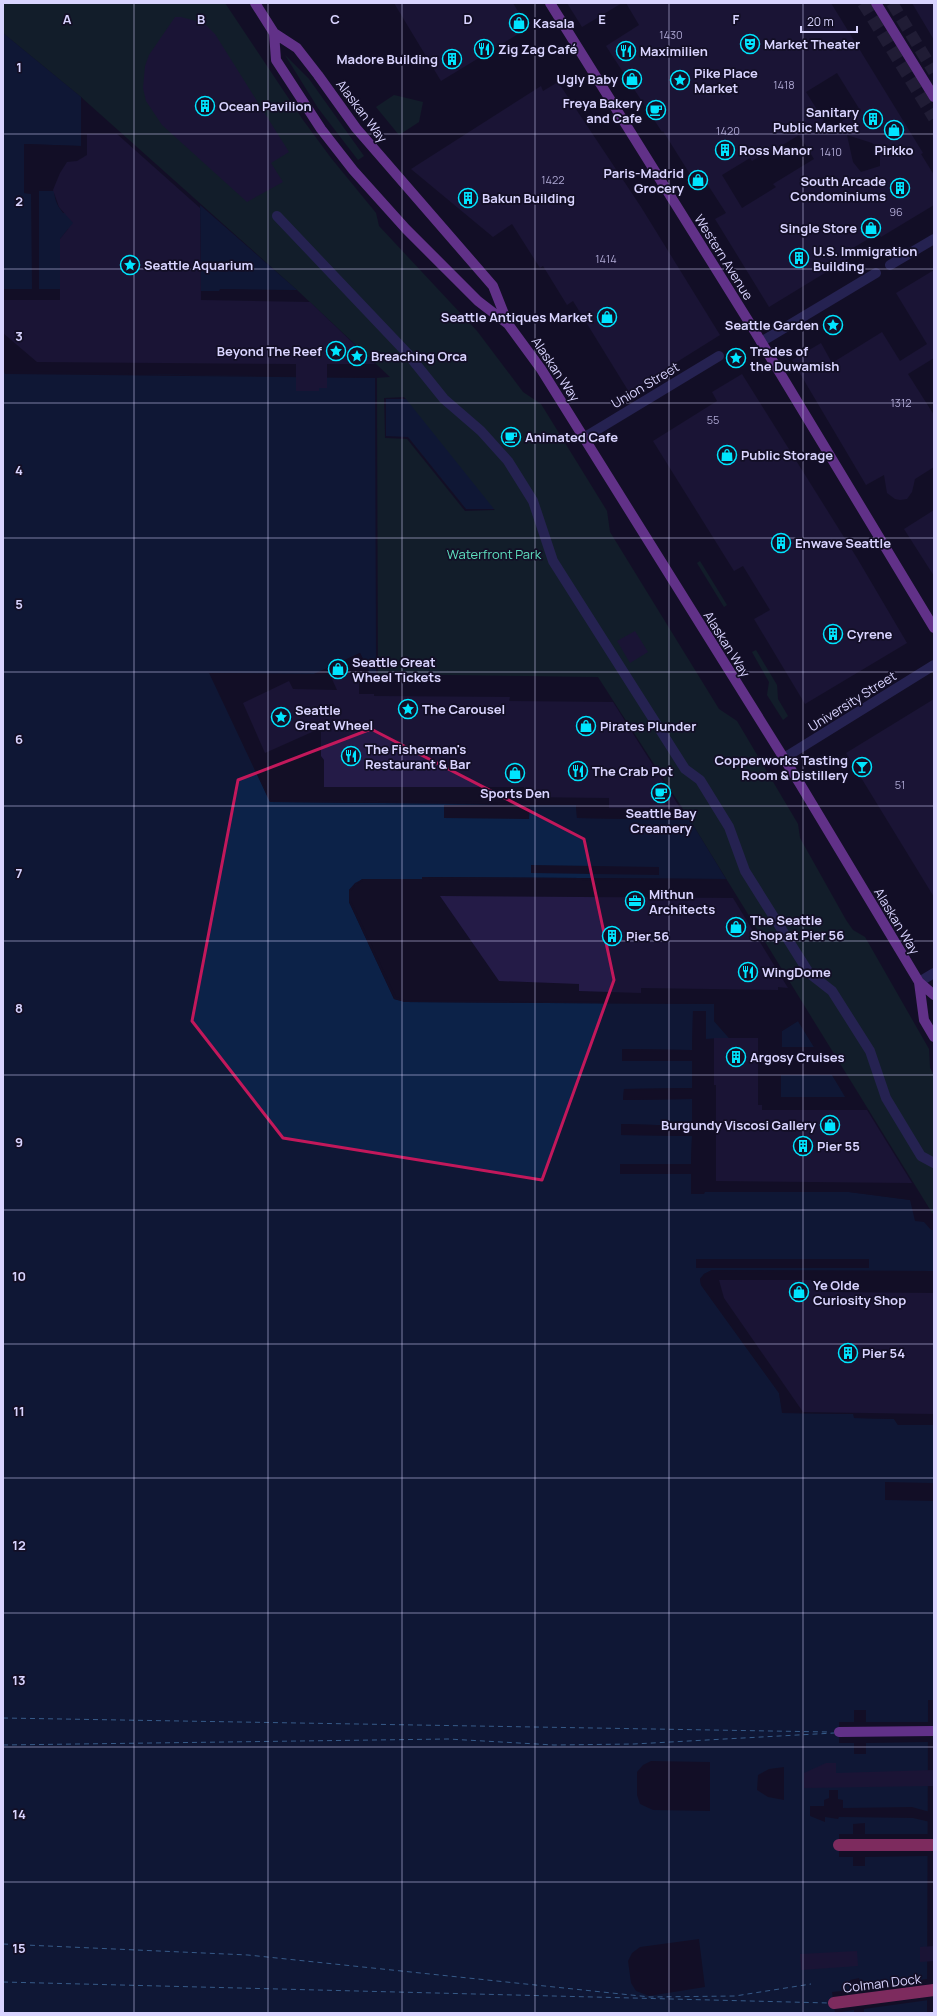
<svg xmlns="http://www.w3.org/2000/svg" width="937" height="2016" font-family="Manrope,sans-serif">
  <style>
    .green { fill: #12302f }
    .water { fill: #0c2248 }
    .pier { fill: #130f26; fill-rule: evenodd }
    .lines { fill: none; stroke-linecap: round; stroke-linejoin: round }
    .ferry { stroke: #62b6ff; stroke-width: 1; stroke-dasharray: 5 4; stroke-linecap: butt }
    .building { fill: #241b47; fill-rule: evenodd }
    .highway-tunnel { stroke: #312d47; stroke-width: 12; stroke-dasharray: 12 6; stroke-linecap: butt }
    .minor { stroke: #3d3a85; stroke-width: 10 }
    .major { stroke: #c25bff; stroke-width: 10 }
    .highway { stroke: #ff4fa3; stroke-width: 12 }
    .marked { fill: none; stroke: #c2185b; stroke-width: 3; stroke-linejoin: round }
    .grid { fill: none; stroke: #d9d4ff; stroke-width: 1; stroke-opacity: 0.55 }
    .labels { text-anchor: middle; stroke-width: 3.5; stroke-linejoin: round; paint-order: stroke }
    .number-label { font-size: 11px; fill: #aca6d1 }
    .poi-label { font-size: 13px; font-weight: bold; fill: #d9d4ff; stroke: #130f26; text-anchor: start }
    .street-label { font-size: 13px; fill: #d9d4ff; stroke: #130f26 }
    .park-label { font-size: 13px; fill: #5fe0c0; stroke: #130f26 }
    .grid-label { font-size: 13px; text-anchor: middle; font-weight: bold; fill: #d9d4ff; stroke: #130f26; stroke-width: 3.5; stroke-linejoin: round; paint-order: stroke }
  </style>
  <rect width="100%" height="100%" fill="#130f26"/>
  <path class="green" d="M3 3H225L303 120 331 158 376 213 379 226 477 331 523 392 541 404 607 511 610 532 719 709 737 721 798 824 800 838 846 920 853 930 865 937 929 1049 930 1068 934 1075V1216L690 820 598 677 376 674V378L390 377 297 290 81 97 3 33Z
    M285 55 309 79 364 156 358 160 318 108Z
    M394 95 423 102 419 122 399 135 376 107Z
    M700 561 727 605 724 607 697 563Z
    M756 650 777 685 778 699 788 716 783 720 767 695 769 682 752 652Z"/>
  <path class="water" d="M3 33 81 97V146L25 144 24 193 38 194 39 191H54C56 211 64 212 79 221L60 242V290L3 289Z
    M200 205 297 290 220 289V291H201Z
    M3 372 376 378V674L370 673 360 653 314 674 210 673 270 802 576 805 577 818 690 820 726 879 423 877 422 879H362L349 890V902L394 999 405 1002 714 1004V1021L729 1038 706 1039V1011H693L692 1050 622 1049V1061H692V1088L624 1089 623 1100 692 1099V1126L621 1124V1135L692 1136 691 1164H621V1174H691V1194H704V1192H849L911 1200 934 1216V1271L712 1270 704 1274 700 1279 701 1285 779 1393 783 1413 854 1414V1418L894 1419 898 1425H934V1700H928L927 2013H3Z
    M386 399H406L494 509H466L408 437H386Z
    M798 1021 814 1047H782V1031Z
    M781 1075H832L846 1097H781Z"/>
  <path class="pier" d="M81 97 83 99 82 147 26 146V191L37 192 38 189H54L80 219 61 291H3V289H32L31 194 24 193V144L81 146ZM39 191H54L59 207 63 213H66L77 228 68 229 60 239V289H39Z
    M39 160H68L62 188 39 187Z
    M198 203 200 205 201 291H219L220 289 299 291H222L220 293H201Z
    M3 370 180 375 377 377 378 675H369L359 656 314 676 212 675 271 800 576 803 578 805 579 816 689 818 690 820 577 818 576 805H530L529 819 444 818V805L498 804 270 802 209 673 314 674 360 653 370 673 376 674 375 378 5 374Z
    M404 397 406 399H386V436L408 437 466 509H494L495 510 465 511 407 439 385 438 384 398Z
    M531 865 659 867V875L531 873Z
    M422 877 726 879 727 881 424 879 422 881H363L356 884 351 891V901L396 997 405 1000 715 1003 716 1021 731 1037 729 1040H705L704 1013H695L693 1052 624 1051V1059L694 1060 693 1090 626 1091 625 1098 693 1097V1127L623 1126V1133L693 1134V1165L622 1166V1172H692L693 1192H702L704 1190H849L911 1198 924 1201 934 1216V1230H931L924 1222 915 1221 910 1200 849 1192H705L704 1194H691V1174H620V1164H691L692 1136 621 1135V1124L692 1126V1099L623 1100 624 1089 692 1088V1061H622V1049L692 1050 693 1011H706V1039L729 1038 714 1021V1004L405 1002 394 999 349 902V890L355 883 363 879H422Z
    M797 1019 799 1020 816 1046V1049L780 1048V1030ZM798 1021 814 1047H782V1031Z
    M780 1073H832L848 1097 780 1099ZM781 1075H832L845 1097H781Z
    M696 1259H869V1268H696Z
    M712 1270 934 1271V1273L713 1272 705 1275 702 1279 703 1284 781 1392 784 1411 854 1412 856 1416 894 1417 899 1423H934V1425H898L894 1419 854 1418 853 1414 782 1413 779 1393 701 1285 700 1279 704 1274Z
    M885 1482 934 1483V1501L885 1500Z
    M854 1710H866V1722H930V1742L866 1743V1754H854V1743H839V1722H854Z
    M651 1761 710 1762V1811L653 1810 640 1804 637 1795V1772L643 1765Z
    M784 1767V1800L768 1797 757 1790 758 1775 769 1769Z
    M829 1790H838V1799L843 1800V1808L912 1807 930 1812V1822L913 1818 839 1817 838 1819 825 1817V1822L810 1816V1806H824V1800L829 1798Z
    M865 1823V1834H930V1856L865 1857V1866H853V1857H839V1834H853V1824Z
    M699 1939 705 1987 649 1996 636 1991 631 1983 628 1961 632 1953 640 1947Z
    M859 1978 861 1988 927 1979 929 2000 864 2009V2013H854V2010L835 2013 832 1992 851 1990 850 1980Z"/>
  <g class="lines">
    <path class="ferry" d="M3 1718 830 1732
      M3 1745 448 1739 554 1745 634 1744 834 1733
      M3 1944 248 1955 650 1997 735 1996 811 1984
      M3 1982 829 2003"/>
  </g>
  <path class="building" d="M394 3H513L528 28 441 81Z
    M567 3H622L582 27Z
    M626 3H831L923 153 921 154 934 175V205L881 237 878 233 853 248 856 254 769 307 715 219 726 213 706 182 698 187 663 131 662 132 606 46 639 25ZM837 73 860 110 829 129 806 92ZM799 135 814 159 773 184 776 187 742 208 722 175 750 158 752 161 767 152 768 154ZM847 135 872 143 877 147 880 153V166L861 172 853 162Z
    M912 3H934V40Z
    M175 17H181L204 23 215 34 289 152 271 163 283 182 247 202 162 125 146 101 143 88 145 66 149 55Z
    M558 82 641 207 720 335 629 392 573 301 567 305 543 266 540 268 512 224 493 237 411 169 541 86 543 91Z
    M87 134H117L200 208 201 300 310 302 375 364H327V388H319V391H296V364L37 362 3 333V300H60V239L73 223 59 207 53 190 60 173 67 162 77 161 87 155Z
    M934 270V358L908 374 934 415V467L915 479 912 492 907 499 900 500 895 499 887 493 884 475 866 485 792 360 821 343 832 363 882 332 900 361 927 344 896 293Z
    M742 374 857 558 907 643 805 704 754 619 770 610 743 566 734 571 653 441 717 401 712 392Z
    M934 510V576L904 529Z
    M635 631 648 652 630 663 617 641Z
    M344 661 352 679H359V694H374V696L510 697 509 701 613 702 680 808H609V798L524 797V787H324V760L321 756V728L265 753 243 703 289 681 293 689 337 690 327 668Z
    M934 699V897L846 753Z
    M440 896 733 898 788 988 778 987V990L641 988V993L579 991V984L499 981Z
    M714 1038H758V1105H762V1110H867L912 1183 716 1181V1085H714Z
    M719 1280H821V1292L934 1293V1414L803 1412 724 1298Z
    M826 1763H836V1773L934 1770V1786L804 1788V1773Z
    M934 1946V1961L920 1962V1947Z
    M857 1951 858 1966 801 1970 800 1954Z"/>
  <g class="lines">
    <path class="highway-tunnel" d="M863 3 934 118
      M892 3 934 72"/>
    <path class="minor" d="M277 216 407 353 444 399 481 431 508 461 533 501 553 561 685 769 700 780 729 827 745 871 809 973 832 991 870 1051 886 1098 921 1156 934 1163
      M890 265 934 239
      M761 342 876 273
      M585 437 719 356
      M784 758 934 665
      M919 982 934 973"/>
    <path class="major" d="M255 3 274 33 297 48 318 75 356 128 493 286 508 324
      M550 3 754 330 934 628
      M876 3 934 97
      M274 33 276 60 321 129 353 170 406 229 478 301 508 324 541 369 800 784 919 982 934 995
      M919 982 924 1020 934 1037
      M839 1732 934 1731"/>
    <path class="highway" d="M839 1845H934
      M834 2003 934 1990"/>
  </g>
  <path d="M0 0H937V2016H0ZM371 729 584 839 614 980 542 1180 283 1138 192 1021 238 780Z" fill="#130f26" fill-opacity=".55" fill-rule="evenodd"/>
  <path class="marked" d="M371 729 584 839 614 980 542 1180 283 1138 192 1021 238 780Z"/>
  <path class="grid" d="M134 3V2013M268 3V2013M402 3V2013M535 3V2013M669 3V2013M803 3V2013M3 134H934M3 269H934M3 403H934M3 538H934M3 672H934M3 806H934M3 941H934M3 1075H934M3 1210H934M3 1344H934M3 1478H934M3 1613H934M3 1747H934M3 1882H934"/>
  <defs>
    <g id="shop-ring" transform="scale(1)"><circle r="9.5" fill="#130f26" stroke="#00e5ff" stroke-width="1.5"/><path d="M-5-2.5h2.3a2.7 3.5 0 0 1 5.4 0H5L5.5 6h-11ZM-1.5-2.5h3a1.5 2.3 0 0 0-3 0Z" fill="#00e5ff"/></g>
    <g id="theatre-ring" transform="scale(1)"><circle r="9.5" fill="#130f26" stroke="#00e5ff" stroke-width="1.5"/><path d="M-5-5.5Q0-4 5-5.5V0Q5 5 0 6Q-5 5-5 0ZM-3.3-2.5H-1v1.5H-3.3ZM1-2.5H3.3v1.5H1ZM-2.8 1Q0 5.5 2.8 1Z" fill="#00e5ff"/></g>
    <g id="restaurant-ring" transform="scale(1)"><circle r="9.5" fill="#130f26" stroke="#00e5ff" stroke-width="1.5"/><path d="M-5-6h1v4h1v-4h1v4h1v-4h1v5L-1.5 .5V6h-2V.5L-5-1ZM5-6V6H3V1.5H1.5Q1.5-4 5-6Z" fill="#00e5ff"/></g>
    <g id="building-ring" transform="scale(1)"><circle r="9.5" fill="#130f26" stroke="#00e5ff" stroke-width="1.5"/><path d="M-4-6H4V6H1V3H-1V6H-4ZM-2.5-4.3h1.7v1.8h-1.7ZM.8-4.3h1.7v1.8H.8ZM-2.5-1h1.7V.8h-1.7ZM.8-1h1.7V.8H.8Z" fill="#00e5ff"/></g>
    <g id="sight-ring" transform="scale(1)"><circle r="9.5" fill="#130f26" stroke="#00e5ff" stroke-width="1.5"/><path d="M0-6L1.8-2.2L6-1.7L2.9 1.2L3.7 5.4L0 3.3L-3.7 5.4L-2.9 1.2L-6-1.7L-1.8-2.2Z" fill="#00e5ff"/></g>
    <g id="cafe-ring" transform="scale(1)"><circle r="9.5" fill="#130f26" stroke="#00e5ff" stroke-width="1.5"/><path d="M-5.5-4.5H6V0H3Q3 3.5 0 3.5H-2.5Q-5.5 3.5-5.5 0ZM3-3.2v2h1.7v-2ZM-6 4.5H4V6H-6Z" fill="#00e5ff"/></g>
    <g id="bar-ring" transform="scale(1)"><circle r="9.5" fill="#130f26" stroke="#00e5ff" stroke-width="1.5"/><path d="M-6-5H6L.8 .8V4.5H3.5V6h-7V4.5H-.8V.8Z" fill="#00e5ff"/></g>
    <g id="office-ring" transform="scale(1)"><circle r="9.5" fill="#130f26" stroke="#00e5ff" stroke-width="1.5"/><path d="M-6-3h4V-5.5h4V-3h4V5H-6ZM-1-4.5V-3h2v-1.5ZM-6 0V1H6V0Z" fill="#00e5ff"/></g>
  </defs>
  <g fill-rule="evenodd">
    <use href="#shop-ring" x="519" y="23"/>
    <use href="#theatre-ring" x="750" y="44"/>
    <use href="#restaurant-ring" x="484" y="49"/>
    <use href="#restaurant-ring" x="626" y="51"/>
    <use href="#building-ring" x="452" y="59"/>
    <use href="#shop-ring" x="632" y="79"/>
    <use href="#sight-ring" x="680" y="80"/>
    <use href="#building-ring" x="205" y="106"/>
    <use href="#cafe-ring" x="656" y="110"/>
    <use href="#building-ring" x="873" y="119"/>
    <use href="#shop-ring" x="894" y="130"/>
    <use href="#building-ring" x="725" y="150"/>
    <use href="#shop-ring" x="698" y="180"/>
    <use href="#building-ring" x="900" y="188"/>
    <use href="#building-ring" x="468" y="198"/>
    <use href="#shop-ring" x="871" y="228"/>
    <use href="#building-ring" x="799" y="258"/>
    <use href="#sight-ring" x="130" y="265"/>
    <use href="#shop-ring" x="607" y="317"/>
    <use href="#sight-ring" x="833" y="325"/>
    <use href="#sight-ring" x="336" y="351"/>
    <use href="#sight-ring" x="357" y="356"/>
    <use href="#sight-ring" x="736" y="358"/>
    <use href="#cafe-ring" x="511" y="437"/>
    <use href="#shop-ring" x="727" y="455"/>
    <use href="#building-ring" x="781" y="543"/>
    <use href="#building-ring" x="833" y="634"/>
    <use href="#shop-ring" x="338" y="669"/>
    <use href="#sight-ring" x="408" y="709"/>
    <use href="#sight-ring" x="281" y="717"/>
    <use href="#shop-ring" x="586" y="726"/>
    <use href="#restaurant-ring" x="351" y="756"/>
    <use href="#bar-ring" x="862" y="767"/>
    <use href="#restaurant-ring" x="578" y="771"/>
    <use href="#shop-ring" x="515" y="773"/>
    <use href="#cafe-ring" x="661" y="793"/>
    <use href="#office-ring" x="635" y="901"/>
    <use href="#shop-ring" x="736" y="927"/>
    <use href="#building-ring" x="612" y="936"/>
    <use href="#restaurant-ring" x="748" y="972"/>
    <use href="#building-ring" x="736" y="1057"/>
    <use href="#shop-ring" x="830" y="1125"/>
    <use href="#building-ring" x="803" y="1146"/>
    <use href="#shop-ring" x="799" y="1292"/>
    <use href="#building-ring" x="848" y="1353"/>
  </g>
  <g class="labels">
    <g class="number-label">
      <text x="671" y="39">1430</text>
      <text x="784" y="89">1418</text>
      <text x="728" y="135">1420</text>
      <text x="831" y="156">1410</text>
      <text x="553" y="184">1422</text>
      <text x="896" y="216">96</text>
      <text x="606" y="263">1414</text>
      <text x="901" y="407">1312</text>
      <text x="713" y="424">55</text>
      <text x="900" y="789">51</text>
    </g>
    <g class="poi-label">
      <text x="533" y="28">Kasala</text>
      <text x="764" y="49">Market Theater</text>
      <text x="498" y="54">Zig Zag Café</text>
      <text x="640" y="56">Maximilien</text>
      <text x="438" y="64" text-anchor="end">Madore Building</text>
      <text x="694" y="78">Pike Place<tspan x="694" dy="15">Market</tspan></text>
      <text x="618" y="84" text-anchor="end">Ugly Baby</text>
      <text x="642" y="108" text-anchor="end">Freya Bakery<tspan x="642" dy="15">and Cafe</tspan></text>
      <text x="219" y="111">Ocean Pavilion</text>
      <text x="859" y="117" text-anchor="end">Sanitary<tspan x="859" dy="15">Public Market</tspan></text>
      <text x="739" y="155">Ross Manor</text>
      <text x="894" y="155" text-anchor="middle">Pirkko</text>
      <text x="684" y="178" text-anchor="end">Paris-Madrid<tspan x="684" dy="15">Grocery</tspan></text>
      <text x="886" y="186" text-anchor="end">South Arcade<tspan x="886" dy="15">Condominiums</tspan></text>
      <text x="482" y="203">Bakun Building</text>
      <text x="857" y="233" text-anchor="end">Single Store</text>
      <text x="813" y="256">U.S. Immigration<tspan x="813" dy="15">Building</tspan></text>
      <text x="144" y="270">Seattle Aquarium</text>
      <text x="593" y="322" text-anchor="end">Seattle Antiques Market</text>
      <text x="819" y="330" text-anchor="end">Seattle Garden</text>
      <text x="322" y="356" text-anchor="end">Beyond The Reef</text>
      <text x="750" y="356">Trades of<tspan x="750" dy="15">the Duwamish</tspan></text>
      <text x="371" y="361">Breaching Orca</text>
      <text x="525" y="442">Animated Cafe</text>
      <text x="741" y="460">Public Storage</text>
      <text x="795" y="548">Enwave Seattle</text>
      <text x="847" y="639">Cyrene</text>
      <text x="352" y="667">Seattle Great<tspan x="352" dy="15">Wheel Tickets</tspan></text>
      <text x="422" y="714">The Carousel</text>
      <text x="295" y="715">Seattle<tspan x="295" dy="15">Great Wheel</tspan></text>
      <text x="600" y="731">Pirates Plunder</text>
      <text x="365" y="754">The Fisherman's<tspan x="365" dy="15">Restaurant &amp; Bar</tspan></text>
      <text x="848" y="765" text-anchor="end">Copperworks Tasting<tspan x="848" dy="15">Room &amp; Distillery</tspan></text>
      <text x="592" y="776">The Crab Pot</text>
      <text x="515" y="798" text-anchor="middle">Sports Den</text>
      <text x="661" y="818" text-anchor="middle">Seattle Bay<tspan x="661" dy="15">Creamery</tspan></text>
      <text x="649" y="899">Mithun<tspan x="649" dy="15">Architects</tspan></text>
      <text x="750" y="925">The Seattle<tspan x="750" dy="15">Shop at Pier 56</tspan></text>
      <text x="626" y="941">Pier 56</text>
      <text x="762" y="977">WingDome</text>
      <text x="750" y="1062">Argosy Cruises</text>
      <text x="816" y="1130" text-anchor="end">Burgundy Viscosi Gallery</text>
      <text x="817" y="1151">Pier 55</text>
      <text x="813" y="1290">Ye Olde<tspan x="813" dy="15">Curiosity Shop</tspan></text>
      <text x="862" y="1358">Pier 54</text>
    </g>
    <g class="street-label">
      <text transform="translate(362 111) rotate(53)" y="5">Alaskan Way</text>
      <text transform="translate(724 257) rotate(58)" y="5">Western Avenue</text>
      <text transform="translate(556 369) rotate(56)" y="5">Alaskan Way</text>
      <text transform="translate(645 385) rotate(-31)" y="5">Union Street</text>
      <text transform="translate(727 644) rotate(58)" y="5">Alaskan Way</text>
      <text transform="translate(852 701) rotate(-32)" y="5">University Street</text>
      <text transform="translate(897 921) rotate(59)" y="5">Alaskan Way</text>
      <text transform="translate(882 1983) rotate(-7)" y="5">Colman Dock</text>
    </g>
    <g class="park-label">
      <text x="494" y="559">Waterfront Park</text>
    </g>
  </g>
  <g class="grid-label">
    <text x="67" y="24">A</text>
    <text x="201" y="24">B</text>
    <text x="335" y="24">C</text>
    <text x="468" y="24">D</text>
    <text x="602" y="24">E</text>
    <text x="736" y="24">F</text>
    <text x="19" y="72">1</text>
    <text x="19" y="206">2</text>
    <text x="19" y="341">3</text>
    <text x="19" y="475">4</text>
    <text x="19" y="609">5</text>
    <text x="19" y="744">6</text>
    <text x="19" y="878">7</text>
    <text x="19" y="1013">8</text>
    <text x="19" y="1147">9</text>
    <text x="19" y="1281">10</text>
    <text x="19" y="1416">11</text>
    <text x="19" y="1550">12</text>
    <text x="19" y="1685">13</text>
    <text x="19" y="1819">14</text>
    <text x="19" y="1953">15</text>
  </g>
  <rect width="937" height="2016" fill="none" stroke="#d9d4ff" stroke-width="8"/>
  <path d="M801 26v6h56v-6" fill="none" stroke="#d9d4ff" stroke-width="2"/>
  <text x="807" y="26" font-size="12" fill="#d9d4ff" stroke="#130f26" stroke-width="3" paint-order="stroke">20 m</text>
</svg>
